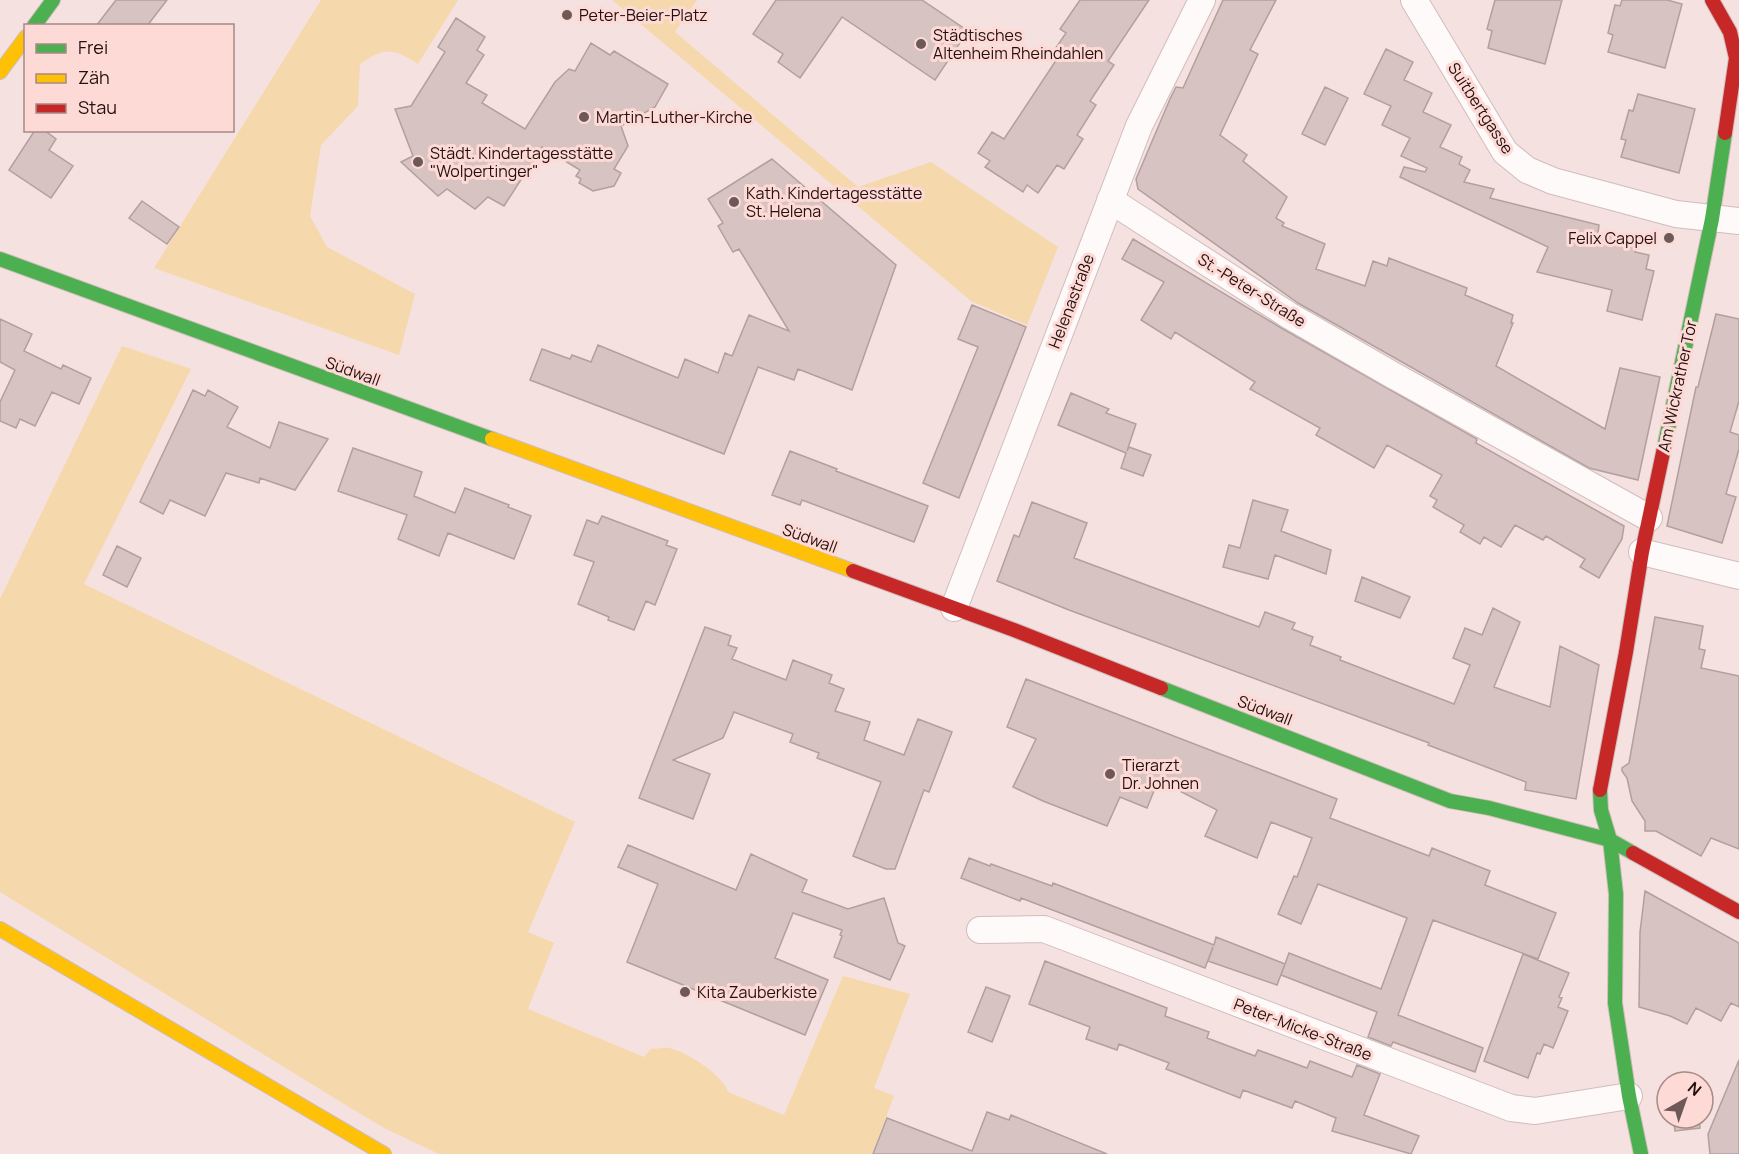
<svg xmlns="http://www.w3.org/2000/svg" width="1739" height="1154" font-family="Manrope,sans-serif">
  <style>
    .green { fill: #f5d8ab }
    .building { fill: #d7c3c1; stroke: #b2a09e; stroke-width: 1.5 }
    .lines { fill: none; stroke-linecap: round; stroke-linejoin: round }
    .street-casing { stroke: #d0bdbb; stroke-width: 28 }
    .fast-casing { stroke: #d0bdbb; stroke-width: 16 }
    .slow-casing { stroke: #d0bdbb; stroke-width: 16 }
    .jam-casing { stroke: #d0bdbb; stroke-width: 16 }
    .street { stroke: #fefafa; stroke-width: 26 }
    .fast { stroke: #4caf50; stroke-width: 14 }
    .slow { stroke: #ffc107; stroke-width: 14 }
    .jam { stroke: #c62828; stroke-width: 14 }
    .poi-dot { fill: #6d5957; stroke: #fedad6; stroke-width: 2 }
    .labels { text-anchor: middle; stroke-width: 6; stroke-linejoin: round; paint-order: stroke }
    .poi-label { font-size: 16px; fill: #24100e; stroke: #fedad6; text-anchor: start }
    .street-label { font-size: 16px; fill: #24100e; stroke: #fedad6 }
  </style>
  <rect width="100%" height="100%" fill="#f5e1df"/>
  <path class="green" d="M321 0H458L418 64C393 48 385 47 360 64L358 106 321 145 310 216 327 247 415 294 399 355 154 268Z
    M612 0H697L675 32 858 187 931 162 1058 247 1027 325 971 301Z
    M122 346 191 369 84 584 575 822 528 932 554 943 528 1009 644 1057 651 1049C656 1049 664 1047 669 1048 687 1052 723 1075 728 1092L784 1115 843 976 910 994 874 1088 894 1096 872 1154H439L386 1129 349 1107 0 892V599Z"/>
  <path class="building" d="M116 0H167L147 26H96Z
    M776 0H922L968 31 935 80 842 17 800 78 778 62 783 54 753 34Z
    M1080 0H1149L1108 61 1114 65 1090 101 1096 105 1077 135 1083 139 1064 169 1057 165 1038 193 1027 185 1023 192 985 167 990 161 978 153 992 132 1004 139 1059 56 1053 52 1066 33 1060 29Z
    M1223 0H1276L1250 50 1258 54 1220 135 1247 155 1243 161 1287 197 1276 218 1284 223 1282 226 1325 244 1316 269 1365 286 1373 261 1387 266 1389 258 1467 288 1465 295 1513 315 1511 323H1513L1496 366 1605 429 1620 368 1660 377 1638 480 1589 468 1298 303 1138 189 1136 179 1170 99 1176 87 1183 88Z
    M1495 0H1562L1545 64 1488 48 1492 31 1487 29Z
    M1622 0H1667L1682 4 1665 68 1608 52 1613 35 1608 33 1615 5 1620 6Z
    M456 18 485 37 477 50 484 55 466 83 487 95 482 103 525 129 555 82 569 69 575 71 591 43 610 55 614 51 668 84 655 107 621 126 628 146 614 169 621 173 614 186 593 191 579 183 581 179 576 176 580 170 542 147 504 206 488 197 475 209 447 189 438 196 401 162 413 156 395 109 411 106 445 52 438 47Z
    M1386 49 1413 62 1404 80 1432 93 1423 112 1451 125 1440 147 1462 157 1459 164 1470 170 1464 182 1494 189 1490 198 1599 225 1598 233 1637 242 1635 252 1649 255 1646 269 1654 271 1642 320 1607 311 1612 290 1537 272 1548 247 1400 177 1404 167 1425 172 1427 168 1401 156 1410 138 1382 125 1391 106 1364 94Z
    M1325 87 1348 98 1325 145 1302 134Z
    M1638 94 1695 109 1679 173 1621 157 1626 140 1621 139 1629 110 1633 111Z
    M35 130H44L56 139 49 150 73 166 51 198 9 170Z
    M772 159 896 265 852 390 798 369 794 380 758 367 724 454 530 380 542 349 570 359 572 355 591 362 598 345 678 378 685 359 718 373 725 353 732 356 749 315 789 331 739 249 733 252 718 226 723 223 708 199Z
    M142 201 179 227 167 244 129 218Z
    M1133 239 1283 329 1477 439 1476 443 1624 526 1622 539 1599 578 1580 567 1585 559 1546 536 1543 540 1515 525 1501 547 1484 537 1480 544 1460 532 1464 525 1433 507 1437 500 1430 496 1442 475 1387 445 1374 468 1316 435 1320 428 1250 389 1255 382 1175 332 1171 339 1141 320 1164 282 1122 259Z
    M972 305 1026 327 959 498 923 483 978 347 958 339Z
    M1716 314 1739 319V401L1730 432 1739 435V449L1726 494 1736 497 1722 543 1667 526 1696 387H1698Z
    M0 319 32 334 24 351 61 369 63 365 91 378 79 404 52 392 35 426 20 419 16 428 0 421V402L15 370 0 362Z
    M193 390 205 396 208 390 238 407 227 427 270 448 279 422 328 439 295 490 260 478 259 483 226 473 205 516 170 500 163 514 140 502Z
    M1071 393 1109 409 1106 413 1136 424 1127 451 1129 447 1151 455 1143 476 1121 468 1126 453 1058 425Z
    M353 448 422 472 414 496 455 513 465 488 509 505 508 507 531 516 514 559 448 533 439 556 398 539 407 515 338 491Z
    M790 451 837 469 836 471 928 506 914 542 802 500 800 505 772 495Z
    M1253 500 1288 510 1281 531 1331 550 1326 574 1275 555 1268 579 1223 567 1229 545 1240 548Z
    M1032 502 1087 523 1074 558 1259 627 1265 612 1295 623 1292 629 1313 637 1310 645 1341 657 1340 660 1454 704 1470 665 1453 658 1465 628 1482 635 1493 608 1520 622 1494 687 1550 707 1560 646 1599 665 1576 799 1525 790 1526 782 1428 745 1429 743 1069 610 997 581 1014 535 1019 537Z
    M602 516 668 541 666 545 677 549 655 605 646 601 634 630 608 620 609 617 578 604 594 562 574 555 587 520 598 524Z
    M117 546 141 558 127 587 103 575Z
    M1362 577 1410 597 1400 618 1355 601Z
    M1655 617 1703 626 1699 649 1705 650 1701 668 1739 676V849L1711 838 1701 856 1656 831H1645V821L1632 801 1627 778 1622 771V768L1629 763Z
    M705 627 731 636 728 645 737 648 732 659 786 680 793 660 832 675 829 683 844 689 835 711 870 722 864 740 904 755 918 719 952 732 929 792 924 790 895 869H886L853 856 881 782 817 758 819 753 790 742 793 734 734 712 723 738 673 760 710 774 693 819 639 798Z
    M1026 679 1337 799 1330 818 1429 856 1432 848 1490 871 1485 885 1556 913 1538 959 1433 920 1398 1015 1483 1048 1475 1072 1393 1042 1391 1046 1368 1037 1377 1012 1281 975 1289 953 1381 989 1407 918 1318 884 1301 924 1278 914 1294 876 1297 877 1312 838 1271 822 1257 858 1205 836 1217 810 1164 783 1161 789 1156 786 1147 808 1120 797 1107 826 1043 801 1013 787 1036 739 1007 727Z
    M628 845 736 890 751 854 807 880 802 892 848 909 884 898 898 943 905 946 890 980 834 957 842 936 840 935 842 930 793 913 775 958 828 980 805 1035 627 962 658 884 618 867Z
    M969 858 990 866 991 864 1052 886 1053 883 1214 945 1216 937 1285 964 1277 985 1208 961 1213 947 1205 968 1021 898 1020 901 961 878Z
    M1645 891 1739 943V1007L1731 1003 1721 1021 1696 1008 1687 1024 1670 1016 1639 1007 1640 932Z
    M1523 954 1569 973 1559 997 1562 998 1558 1007 1568 1011 1553 1048 1544 1044 1540 1054 1537 1053 1528 1078 1484 1061Z
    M1045 961 1167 1008 1165 1016 1209 1032 1207 1038 1255 1056 1258 1050 1307 1068 1310 1061 1352 1077 1357 1065 1380 1074 1364 1115 1419 1136 1411 1154 1332 1131 1336 1118 1295 1101 1292 1108 1243 1090 1240 1098 1166 1069 1169 1063 1119 1044 1117 1050 1086 1039 1090 1027 1029 1004Z
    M986 987 1010 996 992 1042 968 1032Z
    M1739 1060V1154H1710L1708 1134Z
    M987 1112 1009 1120 1011 1115 1107 1154H873L887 1118 972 1151Z
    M1673 1118H1699L1700 1128 1675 1131Z"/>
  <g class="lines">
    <g class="street-casing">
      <path id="street" d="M1414 0 1505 152 1527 170 1553 181 1676 214 1739 221
        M1110 200 1290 316 1396 377
        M1398 378 1649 518
        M1642 552 1739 576
        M954 608 1139 126 1202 0
        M980 930 1044 929 1511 1108 1535 1111 1629 1096"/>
    </g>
    <g class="fast-casing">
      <path id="fast" d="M34 26 53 0
        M0 259 492 439
        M1664 448 1712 219 1725 133
        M1161 688 1450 801 1489 808 1610 840 1633 853
        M1600 790 1601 810 1610 840 1616 894 1615 1003 1629 1096 1641 1154"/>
    </g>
    <g class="slow-casing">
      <path id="slow" d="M0 72 26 37
        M492 439 853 571
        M0 929 384 1154"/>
    </g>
    <g class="jam-casing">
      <path id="jam" d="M1712 0 1730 32 1736 58 1725 133
        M853 571 1014 630 1161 688
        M1600 790 1626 652 1642 552 1664 448
        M1633 853 1739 912"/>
    </g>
    <use href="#street" class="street"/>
    <use href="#fast" class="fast"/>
    <use href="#slow" class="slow"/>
    <use href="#jam" class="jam"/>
  </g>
  <g class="poi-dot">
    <circle cx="567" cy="15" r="6"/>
    <circle cx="921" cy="44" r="6"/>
    <circle cx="584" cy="117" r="6"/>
    <circle cx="418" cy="162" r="6"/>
    <circle cx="734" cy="202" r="6"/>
    <circle cx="1669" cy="238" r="6"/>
    <circle cx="1110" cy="774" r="6"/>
    <circle cx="685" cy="992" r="6"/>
  </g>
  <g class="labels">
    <g class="poi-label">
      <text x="579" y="21">Peter-Beier-Platz</text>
      <text x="933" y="41">Städtisches<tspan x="933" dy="18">Altenheim Rheindahlen</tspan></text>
      <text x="596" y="123">Martin-Luther-Kirche</text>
      <text x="430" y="159">Städt. Kindertagesstätte<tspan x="430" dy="18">"Wolpertinger"</tspan></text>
      <text x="746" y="199">Kath. Kindertagesstätte<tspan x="746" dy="18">St. Helena</tspan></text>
      <text x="1657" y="244" text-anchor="end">Felix Cappel</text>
      <text x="1122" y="771">Tierarzt<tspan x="1122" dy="18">Dr. Johnen</tspan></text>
      <text x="697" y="998">Kita Zauberkiste</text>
    </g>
    <g class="street-label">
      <text transform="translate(1481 108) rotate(57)" y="6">Suitbertgasse</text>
      <text transform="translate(1252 290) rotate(32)" y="6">St.-Peter-Straße</text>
      <text transform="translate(1071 301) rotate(-69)" y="6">Helenastraße</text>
      <text transform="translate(353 371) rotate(20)" y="6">Südwall</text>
      <text transform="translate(1677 386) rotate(-78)" y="6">Am Wickrather Tor</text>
      <text transform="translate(810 538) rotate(20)" y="6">Südwall</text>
      <text transform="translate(1265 710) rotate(21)" y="6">Südwall</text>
      <text transform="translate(1303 1029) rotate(21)" y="6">Peter-Micke-Straße</text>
    </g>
  </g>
  <rect x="24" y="24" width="210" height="108" fill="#fedad6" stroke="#a78986" stroke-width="1.5"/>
  <rect x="36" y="44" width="30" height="9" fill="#4caf50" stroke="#a78986" stroke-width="1.5"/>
  <text x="78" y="54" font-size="18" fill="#24100e">Frei</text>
  <rect x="36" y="74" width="30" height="9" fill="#ffc107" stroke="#a78986" stroke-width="1.5"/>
  <text x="78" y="84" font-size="18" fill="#24100e">Zäh</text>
  <rect x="36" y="104" width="30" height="9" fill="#c62828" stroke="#a78986" stroke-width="1.5"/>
  <text x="78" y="114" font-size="18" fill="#24100e">Stau</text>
  <g transform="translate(1685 1100) rotate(40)"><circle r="28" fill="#fedad6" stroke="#a78986" stroke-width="1.5"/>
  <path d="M0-4.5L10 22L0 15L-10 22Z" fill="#6d5957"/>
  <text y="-9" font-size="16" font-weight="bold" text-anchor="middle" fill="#24100e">N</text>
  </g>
</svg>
